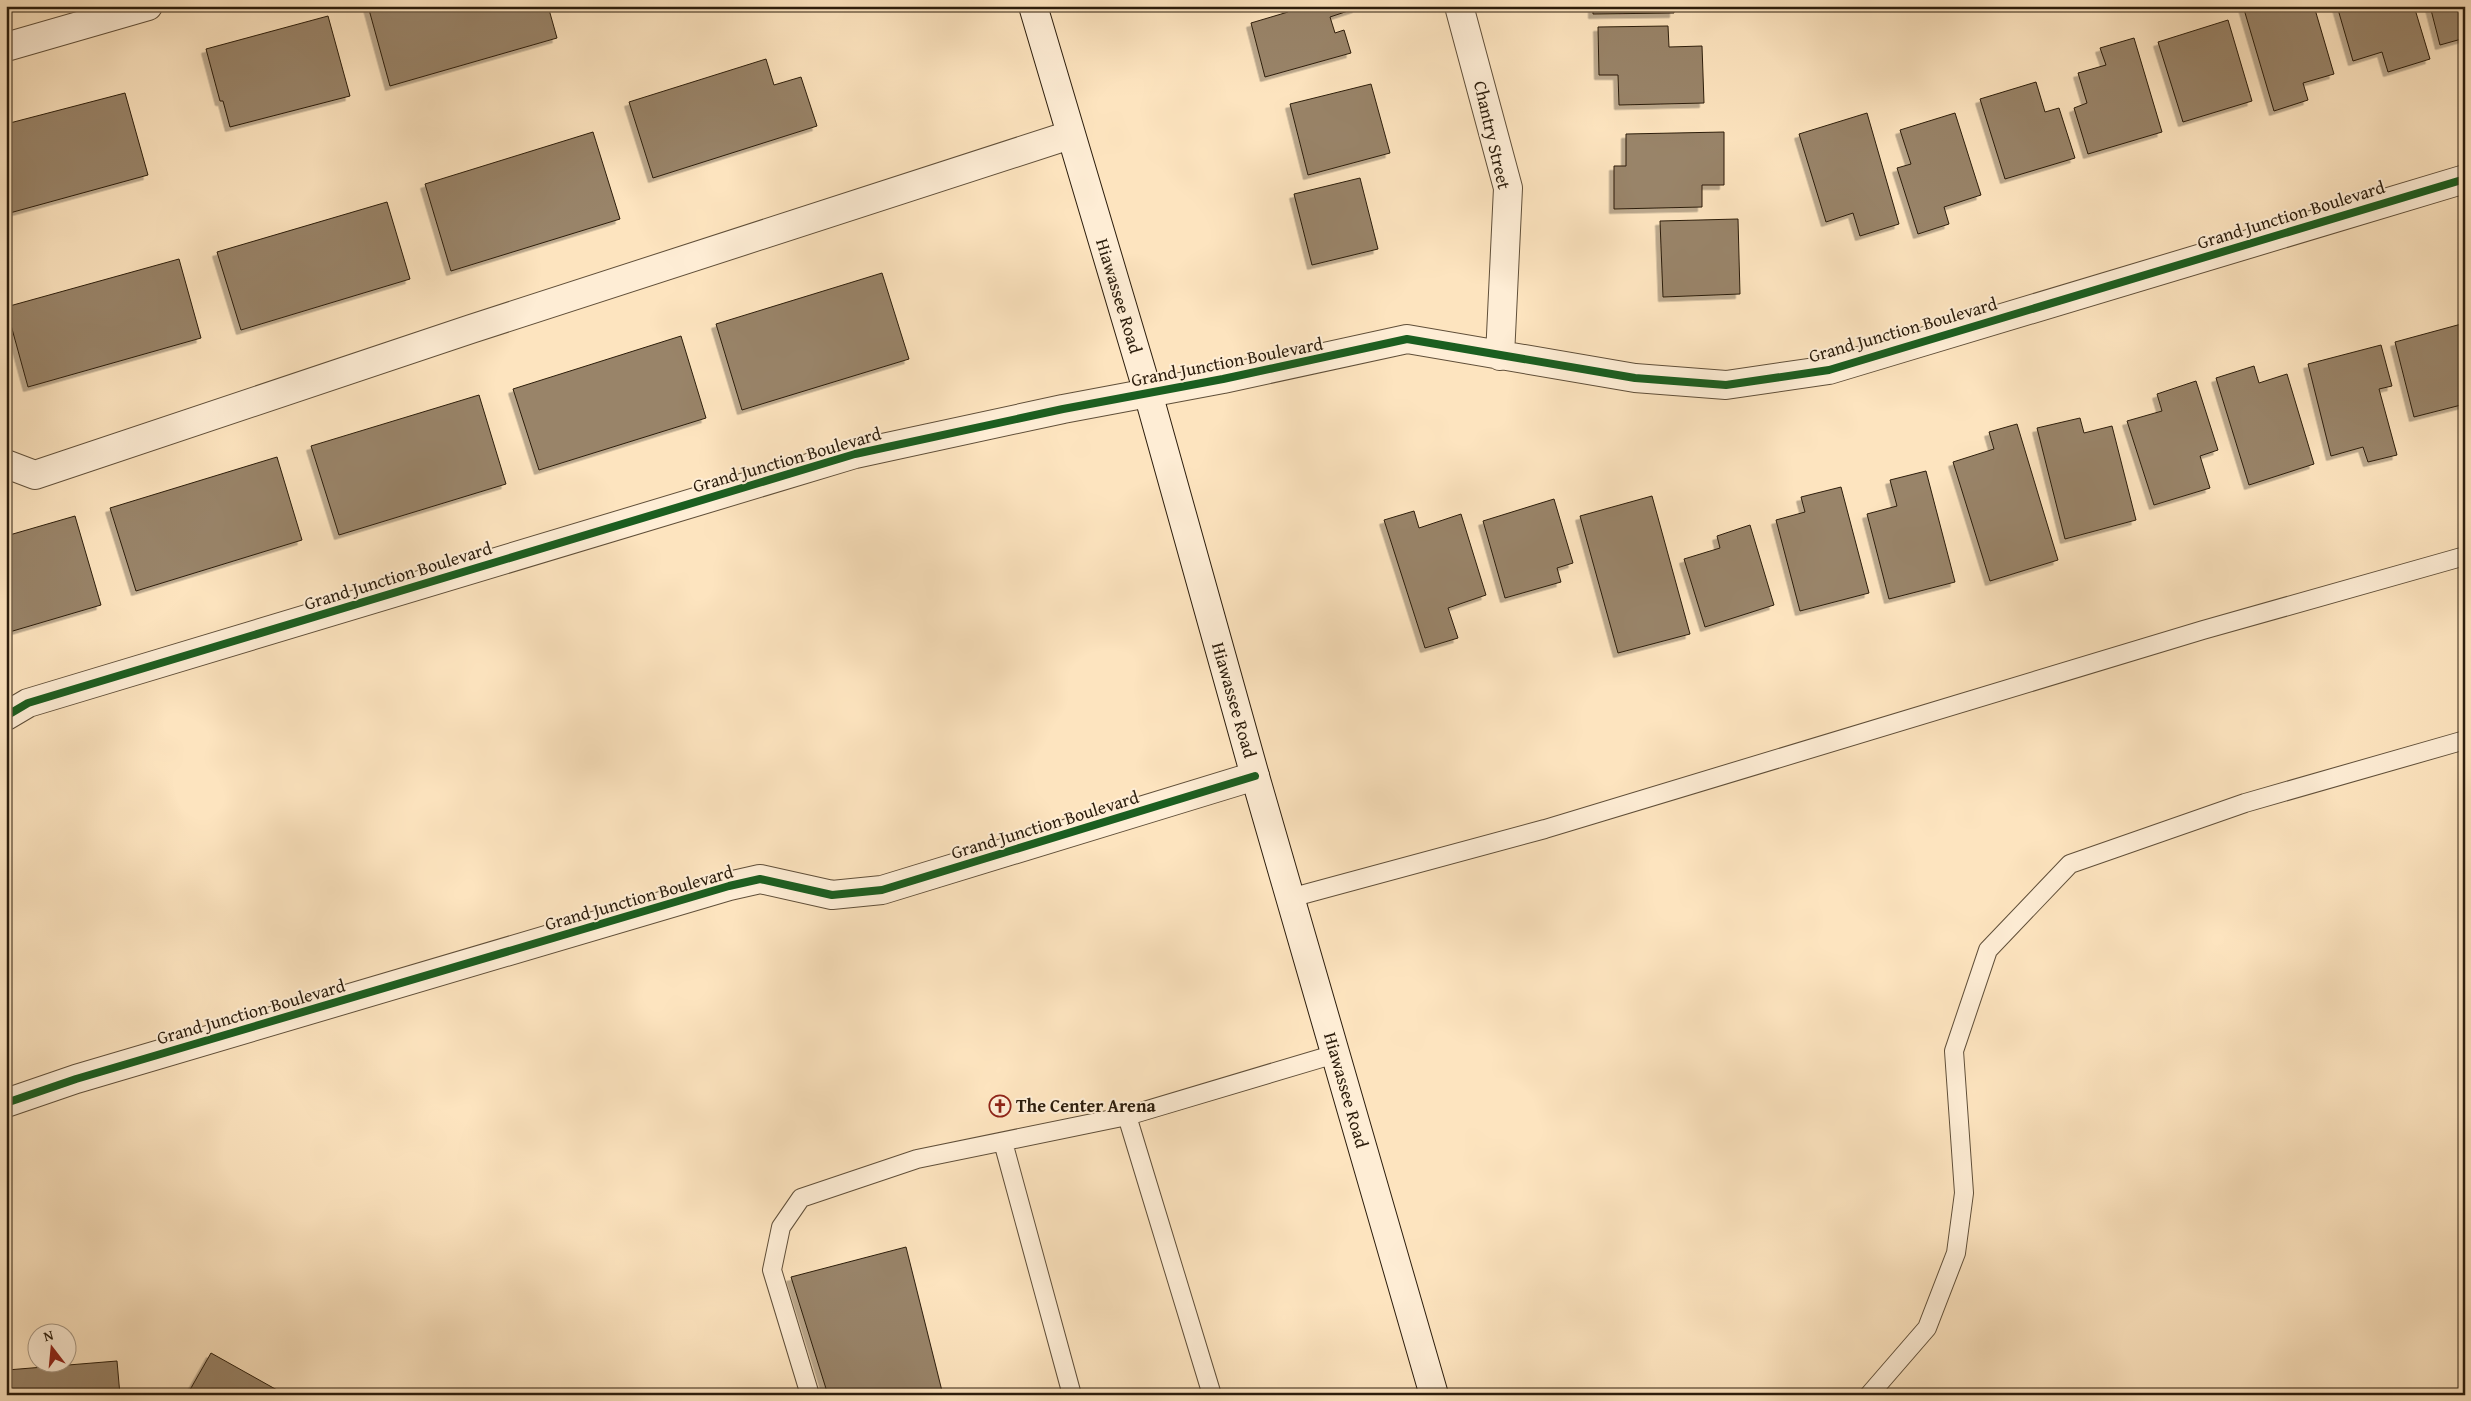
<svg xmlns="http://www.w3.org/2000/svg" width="2471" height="1401" font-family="'Gentium Book Plus',serif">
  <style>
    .building { fill: #998469; stroke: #2c1d0c; filter: url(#shadow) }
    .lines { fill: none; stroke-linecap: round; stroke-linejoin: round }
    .service-casing { stroke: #604f39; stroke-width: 20 }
    .minor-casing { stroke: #604f39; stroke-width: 30 }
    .secondary-casing { stroke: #2c1d0c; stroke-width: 30 }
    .service { stroke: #feedd5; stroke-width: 18 }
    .minor { stroke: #feedd5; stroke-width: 28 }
    .secondary { stroke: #feedd5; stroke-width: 28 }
    .cycleway-casing { stroke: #feedd5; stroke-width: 11 }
    .cycleway { stroke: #1b5e20; stroke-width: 8 }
    .labels { text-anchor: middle; stroke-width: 4; stroke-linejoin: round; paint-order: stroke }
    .street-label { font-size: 18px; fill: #2c1d0c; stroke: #feedd5 }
    .poi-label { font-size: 18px; font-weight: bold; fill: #2c1d0c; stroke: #feedd5; text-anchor: start }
  </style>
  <defs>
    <filter id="shadow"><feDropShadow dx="-4.5" dy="4.5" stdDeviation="0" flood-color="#0004"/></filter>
  </defs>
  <rect width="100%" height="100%" fill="#fde4bf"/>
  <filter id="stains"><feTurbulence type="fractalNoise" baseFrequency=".004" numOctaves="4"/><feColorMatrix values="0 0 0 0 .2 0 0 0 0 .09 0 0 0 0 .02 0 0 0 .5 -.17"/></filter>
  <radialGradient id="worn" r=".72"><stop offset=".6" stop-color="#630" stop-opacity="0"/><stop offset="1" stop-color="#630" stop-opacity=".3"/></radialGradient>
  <path class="building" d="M368 6H548L557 38 390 86Z
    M1286 6H1356L1357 8 1330 17 1335 33 1344 30 1351 53 1265 77 1251 23 1288 12Z
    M1593 6H1674V13L1593 14Z
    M2243 6H2314L2334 74 2303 83 2308 100 2274 111Z
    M2337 6H2414L2430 59 2388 72 2382 52 2353 61Z
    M2430 6H2465V38L2440 45Z
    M328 16 350 96 230 127 223 101H220L206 49Z
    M2228 20 2252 101 2183 122 2158 42Z
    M1668 26 1669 47 1702 46 1704 103 1619 105 1618 75H1599L1598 27Z
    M2134 38 2162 132 2088 154 2074 108 2087 103 2078 73 2106 65 2100 48Z
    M766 59 774 85 801 77 817 126 653 178 629 102Z
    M2036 82 2045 112 2059 108 2075 158 2005 179 1980 99Z
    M1371 84 1390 153 1308 175 1290 104Z
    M125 93 148 175 6 214V124Z
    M1867 113 1899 224 1860 236 1853 213 1826 222 1799 134Z
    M1955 113 1981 195 1944 207 1949 224 1918 234 1897 168 1911 164 1900 130Z
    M593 132 620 219 451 271 425 184Z
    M1724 132V185H1702V207L1614 209V166H1626V134Z
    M1360 178 1378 249 1312 265 1294 194Z
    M387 202 410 279 241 330 217 252Z
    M1738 219 1740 294 1663 297 1660 221Z
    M179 259 201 338 28 387 6 307Z
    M882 273 909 359 742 410 716 324Z
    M2465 323V404L2414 417 2395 342Z
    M681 336 706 418 539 470 513 389Z
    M2381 345 2392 386 2379 389 2397 455 2368 462 2363 447 2331 456 2308 364Z
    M2254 366 2259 383 2287 374 2314 464 2249 485 2216 378Z
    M2196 381 2218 450 2200 456 2210 488 2154 505 2127 421 2162 411 2157 394Z
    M479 395 506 484 339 535 311 446Z
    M2080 418 2084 433 2112 426 2136 520 2065 539 2037 428Z
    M2017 424 2058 560 1990 581 1953 462 1994 449 1989 432Z
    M277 457 302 540 136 591 110 508Z
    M1926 471 1955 582 1889 599 1867 514 1897 506 1890 480Z
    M1841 487 1869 593 1800 611 1776 520 1805 512 1801 497Z
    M1652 496 1690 634 1618 653 1580 516Z
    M1554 499 1573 563 1557 568 1561 582 1505 598 1483 521Z
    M1414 511 1419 528 1461 514 1486 595 1448 608 1458 638 1425 648 1384 520Z
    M75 516 101 605 6 633V536Z
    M1750 525 1774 605 1705 627 1684 559 1720 548 1717 536Z
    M906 1247 943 1395H828L791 1277Z
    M211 1353 286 1395H187Z
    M117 1361 120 1395H9L7 1370Z"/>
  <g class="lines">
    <g class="service-casing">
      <path id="service" d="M1290 898 1545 829 2203 630 2465 556
        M1003 1142 1072 1395
        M810 1395 772 1270 781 1227 801 1198 917 1159 1127 1116
        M1212 1395 1127 1116 1335 1054
        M1869 1395 1927 1328 1956 1253 1964 1193 1954 1051 1988 950 2070 864 2245 803 2465 740"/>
    </g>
    <g class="minor-casing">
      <path id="minor" d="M1459 6 1508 188 1500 356
        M6 47 148 6
        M6 464 35 475 471 329 1070 135
        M6 716 28 703 855 454 1063 409 1223 379 1407 339 1635 378 1726 385 1829 370 2465 179
        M6 1103 76 1079 729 886 760 879 832 895 882 890 1255 776"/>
    </g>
    <g class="secondary-casing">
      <path id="secondary" d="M1033 6 1148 393 1255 776 1434 1395"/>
    </g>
    <use href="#service" class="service"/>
    <use href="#minor" class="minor"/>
    <use href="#secondary" class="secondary"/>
    <g class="cycleway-casing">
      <path id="cycleway" d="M6 716 28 703 855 454 1063 409 1223 379 1407 339 1635 378 1726 385 1829 370 2465 179
        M6 1103 76 1079 729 886 760 879 832 895 882 890 1255 776"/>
    </g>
    <use href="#cycleway" class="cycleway"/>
  </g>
  <defs>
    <g id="church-ring" transform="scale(1.125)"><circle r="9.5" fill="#feedd5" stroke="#8f2418" stroke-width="1.5"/><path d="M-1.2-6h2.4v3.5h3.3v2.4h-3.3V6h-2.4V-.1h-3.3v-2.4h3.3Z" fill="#8f2418"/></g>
  </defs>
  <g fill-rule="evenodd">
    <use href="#church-ring" x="1000" y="1106"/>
  </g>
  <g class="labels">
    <g class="street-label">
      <text transform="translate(1492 135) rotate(77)" y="6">Chantry Street</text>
      <text transform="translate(2291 215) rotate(-17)" y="6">Grand Junction Boulevard</text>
      <text transform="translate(1119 296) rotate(73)" y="6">Hiawassee Road</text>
      <text transform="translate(1903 330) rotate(-16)" y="6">Grand Junction Boulevard</text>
      <text transform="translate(1227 362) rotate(-11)" y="6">Grand Junction Boulevard</text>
      <text transform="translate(787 460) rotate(-16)" y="6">Grand Junction Boulevard</text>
      <text transform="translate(398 576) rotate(-17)" y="6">Grand Junction Boulevard</text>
      <text transform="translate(1234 700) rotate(74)" y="6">Hiawassee Road</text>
      <text transform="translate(1045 825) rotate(-17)" y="6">Grand Junction Boulevard</text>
      <text transform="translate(639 898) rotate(-16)" y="6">Grand Junction Boulevard</text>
      <text transform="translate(251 1012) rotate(-16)" y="6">Grand Junction Boulevard</text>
      <text transform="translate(1346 1090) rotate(74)" y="6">Hiawassee Road</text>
    </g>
    <g class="poi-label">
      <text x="1016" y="1112">The Center Arena</text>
    </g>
  </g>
  <rect width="2471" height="1401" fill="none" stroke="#fde4bf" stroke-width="25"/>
  <rect x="8" y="8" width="2456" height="1386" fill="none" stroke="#2c1d0c" stroke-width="2.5"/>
  <rect x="12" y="12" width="2446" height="1376" fill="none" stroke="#2c1d0c"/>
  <g transform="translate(52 1348) rotate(344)"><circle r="24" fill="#feedd5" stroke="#aa9a85"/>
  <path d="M0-4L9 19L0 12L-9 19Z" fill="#8f2418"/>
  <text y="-8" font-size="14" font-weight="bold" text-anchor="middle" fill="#2c1d0c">N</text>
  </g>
  <rect width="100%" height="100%" filter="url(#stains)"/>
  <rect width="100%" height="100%" fill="url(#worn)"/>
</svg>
